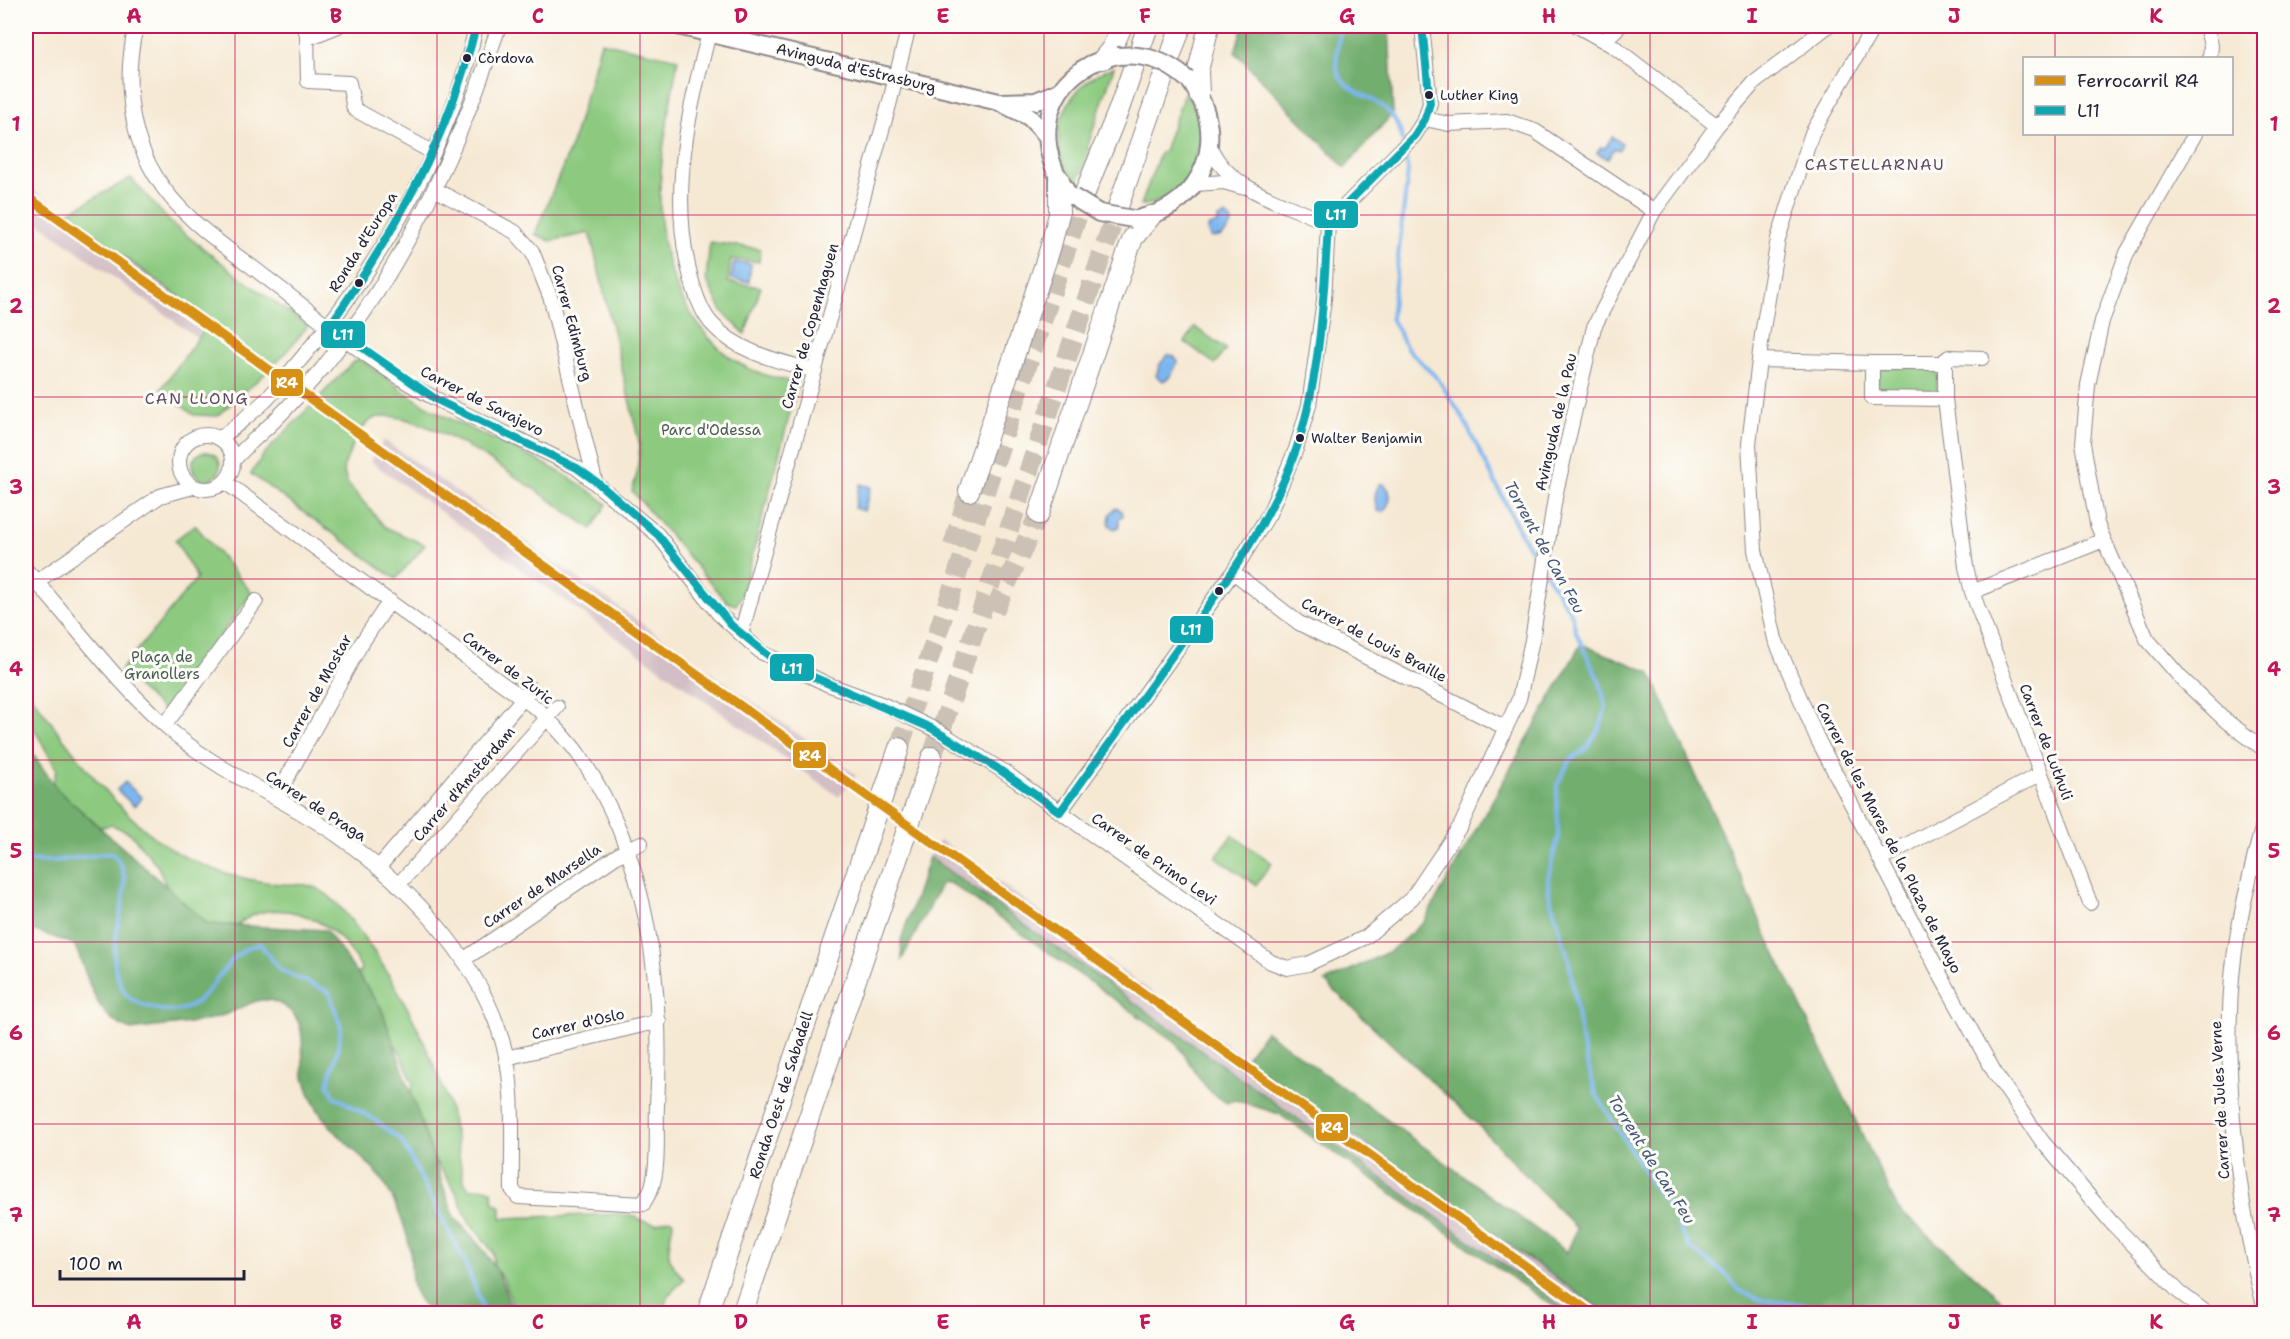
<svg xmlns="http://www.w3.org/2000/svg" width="2290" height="1339" font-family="'Shantell Sans',sans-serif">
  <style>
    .industrial { fill: #d2bec4 }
    .green { fill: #8dca80; stroke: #58765e; stroke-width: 1.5 }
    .forest { fill: #72ae6e; stroke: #4a6854; stroke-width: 1.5 }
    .water { fill: #7db6ee; stroke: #506c94; stroke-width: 1.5 }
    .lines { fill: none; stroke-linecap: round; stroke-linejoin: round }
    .stream { stroke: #7db6ee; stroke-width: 4 }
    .highway-tunnel { stroke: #ccc1b5; stroke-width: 20; stroke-dasharray: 20 10; stroke-linecap: butt }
    .minor-casing { stroke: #8c8688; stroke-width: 16 }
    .major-casing { stroke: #8c8688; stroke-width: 20 }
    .highway-casing { stroke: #8c8688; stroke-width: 22 }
    .minor { stroke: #fff; stroke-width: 14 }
    .major { stroke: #fff; stroke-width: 16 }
    .highway { stroke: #fff; stroke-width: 20 }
    .major-bridge-casing { stroke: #8c8688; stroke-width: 20; stroke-linecap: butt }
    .major-bridge { stroke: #fff; stroke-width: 16 }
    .bus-1-casing { stroke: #fdfcf7; stroke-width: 12 }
    .bus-1 { stroke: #0ea7b1; stroke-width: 8 }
    .rail-1-casing { stroke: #fdfcf7; stroke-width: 14 }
    .rail-1 { stroke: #d69014; stroke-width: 9 }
    .grid { fill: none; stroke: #c2185b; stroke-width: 1.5; stroke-opacity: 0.55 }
    .bus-dot { fill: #22223b; stroke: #fdfcf7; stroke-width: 2 }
    .labels { text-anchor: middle; stroke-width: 6; stroke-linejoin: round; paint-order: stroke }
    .bus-label { font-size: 14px; fill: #22223b; stroke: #fdfcf7; text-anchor: start }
    .street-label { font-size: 15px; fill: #22223b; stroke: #fdfcf7 }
    .park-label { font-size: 15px; fill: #475d53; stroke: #fdfcf7 }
    .neighbourhood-label { font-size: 16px; letter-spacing: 1.5px; fill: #5d4864; stroke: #fdfcf7 }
    .water-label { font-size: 16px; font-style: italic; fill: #42567a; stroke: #fdfcf7 }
    .line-badge { stroke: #fdfcf7; stroke-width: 2 }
    .badge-label { font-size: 16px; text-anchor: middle; font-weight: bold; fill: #fff }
    .neatline { fill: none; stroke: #c2185b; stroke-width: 2 }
    .grid-label { font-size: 20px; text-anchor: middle; font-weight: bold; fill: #c2185b }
  </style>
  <rect width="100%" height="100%" fill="#fdfcf7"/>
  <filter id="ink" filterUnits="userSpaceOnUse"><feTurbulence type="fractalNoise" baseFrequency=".0167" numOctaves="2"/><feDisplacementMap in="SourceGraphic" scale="12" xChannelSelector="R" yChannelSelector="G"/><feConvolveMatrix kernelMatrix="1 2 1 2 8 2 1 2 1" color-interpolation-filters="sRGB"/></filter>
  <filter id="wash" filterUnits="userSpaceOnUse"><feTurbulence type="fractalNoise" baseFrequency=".008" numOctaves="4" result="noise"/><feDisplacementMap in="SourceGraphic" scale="24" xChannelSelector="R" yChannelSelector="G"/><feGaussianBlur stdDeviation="1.35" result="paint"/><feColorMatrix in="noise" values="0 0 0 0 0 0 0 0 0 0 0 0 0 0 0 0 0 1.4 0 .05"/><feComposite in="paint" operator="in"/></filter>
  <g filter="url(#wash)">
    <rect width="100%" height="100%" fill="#f6e9d4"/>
    <path class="industrial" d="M26 185 65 214 210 319 196 337 26 214Z
      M384 440 634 618 856 775 839 797 370 461Z
      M940 840 1454 1208 1606 1313H1571L1502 1266 929 857Z"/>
    <path class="green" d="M601 42 678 59C663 148 640 236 693 317 706 336 721 354 742 365 759 375 779 379 798 383L742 595 736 605 727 602 632 491 637 474 640 446 590 233 550 241 535 234 572 144Z
      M1114 67 1087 148 1090 150 1077 183C1038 144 1065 82 1114 67Z
      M1185 91C1193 104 1200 118 1200 134 1201 167 1176 204 1141 205L1159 155 1164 151Z
      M131 178 171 223 241 278 308 326 274 366 217 416 194 415 161 389 211 320 65 214Z
      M710 242 760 249 759 262 731 259 728 282 761 287 745 334 722 311 706 279Z
      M1195 327 1226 349 1215 364 1185 342Z
      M360 359C385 377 410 398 437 412 495 443 556 462 607 504L592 529C551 502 421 402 375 418 359 424 350 453 343 468L347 483 385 527 425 545 396 579 251 474 264 454 352 363Z
      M1937 367V393H1878V368Z
      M192 466a14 14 0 1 1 28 0a14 14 0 1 1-28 0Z
      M195 525 252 593 164 711 120 671 197 578 175 540Z
      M26 689C66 741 107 803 161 842 194 866 239 880 279 884 290 885 301 883 311 886 333 894 346 914 360 932 398 983 424 1036 446 1096 455 1123 458 1153 464 1181L469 1189 486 1188 492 1191 493 1202 501 1207V1218L621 1214 636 1216 639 1220 656 1224 670 1219 673 1222C669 1252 662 1254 684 1279L668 1296 663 1313H510L511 1300 503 1278 494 1268 493 1252 468 1220 456 1192 422 1141 410 1103 413 1083 401 1054 355 986 361 967C355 958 349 948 342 940 314 911 265 897 235 928L209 929 172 899 157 865 130 833 112 825 97 828 51 789 57 770 26 714Z
      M1232 835 1272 863 1256 885 1216 857Z"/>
    <path class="forest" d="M1243 26H1389L1393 113 1345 168 1235 52Z
      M1581 644 1650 672 1766 934 1898 1209 2017 1313H1606L1245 1059 1266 1031 1567 1252 1577 1229 1477 1124 1325 982 1390 951 1423 923Z
      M26 744 57 789 208 924 326 930 381 1007 454 1217C481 1244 507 1275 510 1313H429C424 1306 417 1298 414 1290 410 1278 412 1262 410 1249 407 1231 400 1214 392 1197 373 1156 327 1137 310 1095 307 1087 303 1077 303 1069 301 1042 309 1016 276 1002 260 996 252 1003 238 1009 206 1025 165 1025 131 1030 91 1016 90 977 74 944L26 928Z
      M929 857 1571 1313H1564L1545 1301 1279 1114 1235 1100 1227 1103C1200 1090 1193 1063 1175 1042L950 883H942L902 959 901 940Z"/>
    <path class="water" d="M1612 137 1622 143 1619 150 1615 148 1607 159 1597 153 1601 147 1605 148Z
      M1226 215 1232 221C1229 232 1221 240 1210 237L1207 230 1209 226 1218 223V218Z
      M734 262 751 264 749 282 731 279Z
      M1168 355 1174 356 1178 362 1170 377 1163 381 1156 376 1160 364Z
      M860 484 871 487 864 511 854 508Z
      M1380 484H1384C1393 492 1391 504 1383 512L1378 511C1374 502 1374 492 1380 484Z
      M1116 508 1122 511 1123 516 1119 519V527L1114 529 1109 525 1110 514Z
      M125 782 142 798 134 806 117 790Z"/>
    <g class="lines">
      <path class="stream" d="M1337 26 1340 30C1339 41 1335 56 1337 68 1343 101 1394 90 1403 142
        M1405 152 1408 171 1391 318 1407 348 1438 379 1463 418 1523 538 1541 565
        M1546 574 1572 615 1576 632 1600 683 1606 707 1600 727 1587 748 1570 760 1557 785 1558 838 1548 878 1549 894 1569 960 1581 1038 1596 1094 1654 1187 1678 1219 1680 1231 1691 1249 1726 1274 1740 1291 1761 1300 1812 1305 1833 1314
        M26 861H53L111 853C147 882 96 943 122 987 125 993 127 997 133 1000 214 1041 208 954 260 944L280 970 329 992 341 1027 337 1054 328 1084 334 1096 372 1118 401 1140 465 1262 485 1314"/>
    </g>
  </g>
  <g filter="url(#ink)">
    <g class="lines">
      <path class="highway-tunnel" d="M953 546 969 491
        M994 611 1039 514
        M899 748 1086 190
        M932 757 1119 204"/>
      <g class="minor-casing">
        <path id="minor" d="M136 26C124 75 128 131 155 175 180 218 225 246 264 276 320 318 376 368 438 400 484 424 531 444 577 468L658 535 718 613 761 652 827 684 884 705 938 731 1003 771 1271 962 1287 968 1308 964 1366 937 1412 898 1461 825 1519 699 1532 640 1556 492 1594 327 1654 211 1717 126 1754 83 1828 26
          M304 26 307 34 308 81 349 83 354 109 432 152
          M711 26C689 109 668 193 691 278 695 293 702 313 712 324 738 353 779 361 815 371
          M1577 26 1613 46 1717 126
          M1874 26 1812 133 1778 239 1762 335 1749 444 1755 550 1775 639 1817 738 1942 978 1996 1075 2042 1141 2111 1222 2179 1292 2208 1314
          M2206 26 2211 45 2210 58
          M308 38 338 26
          M1604 41 1620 26
          M1425 119 1449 124 1507 121 1535 131 1654 211
          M2195 134 2127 253 2102 321 2088 385 2083 443 2097 524 2147 639 2181 678 2226 721 2264 749
          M1210 146C1226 190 1289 205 1328 223
          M1196 184 1224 182 1241 187
          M436 190 515 232 532 251 551 299 595 481
          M1759 360 1872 363
          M1945 363V360L1949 357 1982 358
          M1945 399 1872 398V363H1945V399L1966 567 1972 592 2090 903
          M179 462a27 27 0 1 1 54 0a27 27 0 1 1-54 0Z
          M220 439C235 426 251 414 265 401 278 388 289 373 301 359 378 268 452 144 476 26
          M233 461C247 444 264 432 279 416 294 401 308 385 322 369 404 268 459 148 499 26
          M26 570C75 624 118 686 175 734 224 775 285 799 337 835 407 885 477 955 502 1040 516 1084 511 1143 512 1189L518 1197 643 1204C646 1198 652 1190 653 1183 659 1162 656 1129 657 1106 664 988 649 855 579 755 568 739 553 725 540 711L225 482
          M1233 572 1299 623 1506 728
          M26 589 160 496 193 487
          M1972 592 2104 540
          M741 634 889 105 909 26
          M165 725 256 601
          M276 798 361 644 390 601
          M1060 812 1233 572 1269 514 1296 449 1309 405 1324 300 1328 223 1414 136 1425 119 1430 103 1422 26
          M2264 821C2254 857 2245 895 2238 932 2218 1043 2236 1197 2264 1306
          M1880 859 2040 774
          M378 868 531 689
          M398 885 557 707
          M463 960 627 849 641 843
          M506 1058 659 1021"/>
      </g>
      <g class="major-casing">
        <path id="major" d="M678 26 999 102 1029 117 1046 135
          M1003 102 1036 101 1060 91
          M1066 190C1029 137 1048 71 1114 56
          M1140 218C1204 206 1230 135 1191 83"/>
      </g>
      <g class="highway-casing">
        <path id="highway" d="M1103 59 1112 48 1122 26
          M1199 94 1198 71 1209 26
          M1086 190 1119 109 1148 26
          M1119 204 1181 26
          M969 491 1050 249 1059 214V179
          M1039 514 1127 254 1133 238 1151 216
          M707 1314 899 748
          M742 1314 932 757"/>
      </g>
      <use href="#minor" class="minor"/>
      <use href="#major" class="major"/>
      <use href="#highway" class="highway"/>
      <g class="major-bridge-casing">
        <path id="major-bridge" d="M1118 56C1145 53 1166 61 1187 79
          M1073 197 1099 213 1133 219"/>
      </g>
      <use href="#major-bridge" class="major-bridge"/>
      <g class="bus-1-casing">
        <path id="bus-1" d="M476 26C449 137 395 232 330 325L437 400 577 468 598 483 658 535 731 625 774 660 931 728 997 768 1060 812
          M1060 812C1101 755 1142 699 1182 642 1227 581 1272 520 1297 447 1320 376 1324 298 1328 223L1414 136 1425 119 1430 103 1422 26"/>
      </g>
      <use href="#bus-1" class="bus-1"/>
      <g class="rail-1-casing">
        <path id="rail-1" d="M26 196 1593 1314"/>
      </g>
      <use href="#rail-1" class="rail-1"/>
    </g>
  </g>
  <path class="grid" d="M235 26V1314M437 26V1314M640 26V1314M842 26V1314M1044 26V1314M1246 26V1314M1448 26V1314M1650 26V1314M1853 26V1314M2055 26V58M2055 134V1314M26 215H2264M26 397H2264M26 579H2264M26 760H2264M26 942H2264M26 1124H2264"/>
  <g class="bus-dot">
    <circle cx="467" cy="58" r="5"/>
    <circle cx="1429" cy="95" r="5"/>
    <circle cx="359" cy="283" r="5"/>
    <circle cx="1300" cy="438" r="5"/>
    <circle cx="1219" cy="591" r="5"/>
  </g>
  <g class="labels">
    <g class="bus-label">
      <text x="478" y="63">Còrdova</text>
      <text x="1440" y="100">Luther King</text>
      <text x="1311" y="443">Walter Benjamin</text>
    </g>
    <g class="street-label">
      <text transform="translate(856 68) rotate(14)" y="5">Avinguda d'Estrasburg</text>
      <text transform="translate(363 242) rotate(-58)" y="5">Ronda d'Europa</text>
      <text transform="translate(572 323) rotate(75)" y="5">Carrer Edimburg</text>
      <text transform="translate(810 326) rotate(-74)" y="5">Carrer de Copenhaguen</text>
      <text transform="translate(482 401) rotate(27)" y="5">Carrer de Sarajevo</text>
      <text transform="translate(1556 422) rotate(-77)" y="5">Avinguda de la Pau</text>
      <text transform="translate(1374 640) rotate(28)" y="5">Carrer de Louis Braille</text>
      <text transform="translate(508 668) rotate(37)" y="5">Carrer de Zuric</text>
      <text transform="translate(317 691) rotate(-61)" y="5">Carrer de Mostar</text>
      <text transform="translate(2046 742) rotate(69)" y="5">Carrer de Luthuli</text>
      <text transform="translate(464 784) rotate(-49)" y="5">Carrer d'Amsterdam</text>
      <text transform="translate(316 806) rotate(33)" y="5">Carrer de Praga</text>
      <text transform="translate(1889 838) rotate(63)" y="5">Carrer de les Mares de la Plaza de Mayo</text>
      <text transform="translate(1154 859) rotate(35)" y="5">Carrer de Primo Levi</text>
      <text transform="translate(542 886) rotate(-34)" y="5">Carrer de Marsella</text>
      <text transform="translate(578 1024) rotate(-13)" y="5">Carrer d'Oslo</text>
      <text transform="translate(781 1095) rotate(-72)" y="5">Ronda Oest de Sabadell</text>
      <text transform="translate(2220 1100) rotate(-93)" y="5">Carrer de Jules Verne</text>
    </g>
    <g class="park-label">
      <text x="711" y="435">Parc d'Odessa</text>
      <text x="162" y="662">Plaça de<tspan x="162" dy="17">Granollers</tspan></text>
    </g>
    <g class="neighbourhood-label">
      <text x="1875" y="170">CASTELLARNAU</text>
      <text x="197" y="404">CAN LLONG</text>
    </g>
    <g class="water-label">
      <text transform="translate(1545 547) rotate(61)" y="6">Torrent de Can Feu</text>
      <text transform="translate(1652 1159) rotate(58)" y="6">Torrent de Can Feu</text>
    </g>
  </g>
  <g class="line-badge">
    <rect x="1313" y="200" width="46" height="29" rx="6" fill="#0ea7b1"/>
    <rect x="320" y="320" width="46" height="29" rx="6" fill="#0ea7b1"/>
    <rect x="270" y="368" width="34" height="29" rx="6" fill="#d69014"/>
    <rect x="1169" y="615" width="45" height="29" rx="6" fill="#0ea7b1"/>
    <rect x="769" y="653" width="46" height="29" rx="6" fill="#0ea7b1"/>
    <rect x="792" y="741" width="35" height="28" rx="6" fill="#d69014"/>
    <rect x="1315" y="1113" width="34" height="29" rx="6" fill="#d69014"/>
  </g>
  <g class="badge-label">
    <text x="1336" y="220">L11</text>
    <text x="343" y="340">L11</text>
    <text x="287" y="388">R4</text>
    <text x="1191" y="635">L11</text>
    <text x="792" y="674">L11</text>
    <text x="810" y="761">R4</text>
    <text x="1332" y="1133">R4</text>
  </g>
  <rect width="2290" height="1339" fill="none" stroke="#fdfcf7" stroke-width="66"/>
  <rect x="2023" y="57" width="210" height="78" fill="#fdfcf7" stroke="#a5a5ac" stroke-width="1.5"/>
  <rect x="2035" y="76" width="30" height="9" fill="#d69014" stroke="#a5a5ac" stroke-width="1.5"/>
  <text x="2077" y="87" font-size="18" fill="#22223b">Ferrocarril R4</text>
  <rect x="2035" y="106" width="30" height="9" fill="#0ea7b1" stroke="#a5a5ac" stroke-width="1.5"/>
  <text x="2077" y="117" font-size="18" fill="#22223b">L11</text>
  <path d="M60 1270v9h184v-9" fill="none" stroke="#22223b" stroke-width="3"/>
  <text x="69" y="1270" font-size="18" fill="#22223b" stroke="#fdfcf7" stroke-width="4.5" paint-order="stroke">100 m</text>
  <rect x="33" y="33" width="2224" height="1273" class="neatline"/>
  <g class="grid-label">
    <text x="134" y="23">A</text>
    <text x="336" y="23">B</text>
    <text x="538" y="23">C</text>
    <text x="741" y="23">D</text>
    <text x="943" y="23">E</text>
    <text x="1145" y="23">F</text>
    <text x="1347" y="23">G</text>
    <text x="1549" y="23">H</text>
    <text x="1752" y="23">I</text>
    <text x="1954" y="23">J</text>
    <text x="2156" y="23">K</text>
    <text x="16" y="131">1</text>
    <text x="2274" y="131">1</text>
    <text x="16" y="313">2</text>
    <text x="2274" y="313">2</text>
    <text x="16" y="494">3</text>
    <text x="2274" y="494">3</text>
    <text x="16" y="676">4</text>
    <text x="2274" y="676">4</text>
    <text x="16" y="858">5</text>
    <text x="2274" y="858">5</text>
    <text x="16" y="1040">6</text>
    <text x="2274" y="1040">6</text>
    <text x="16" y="1222">7</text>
    <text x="2274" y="1222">7</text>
    <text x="134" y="1329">A</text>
    <text x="336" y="1329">B</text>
    <text x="538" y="1329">C</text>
    <text x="741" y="1329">D</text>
    <text x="943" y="1329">E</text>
    <text x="1145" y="1329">F</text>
    <text x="1347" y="1329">G</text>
    <text x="1549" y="1329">H</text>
    <text x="1752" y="1329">I</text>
    <text x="1954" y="1329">J</text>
    <text x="2156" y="1329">K</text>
  </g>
</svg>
